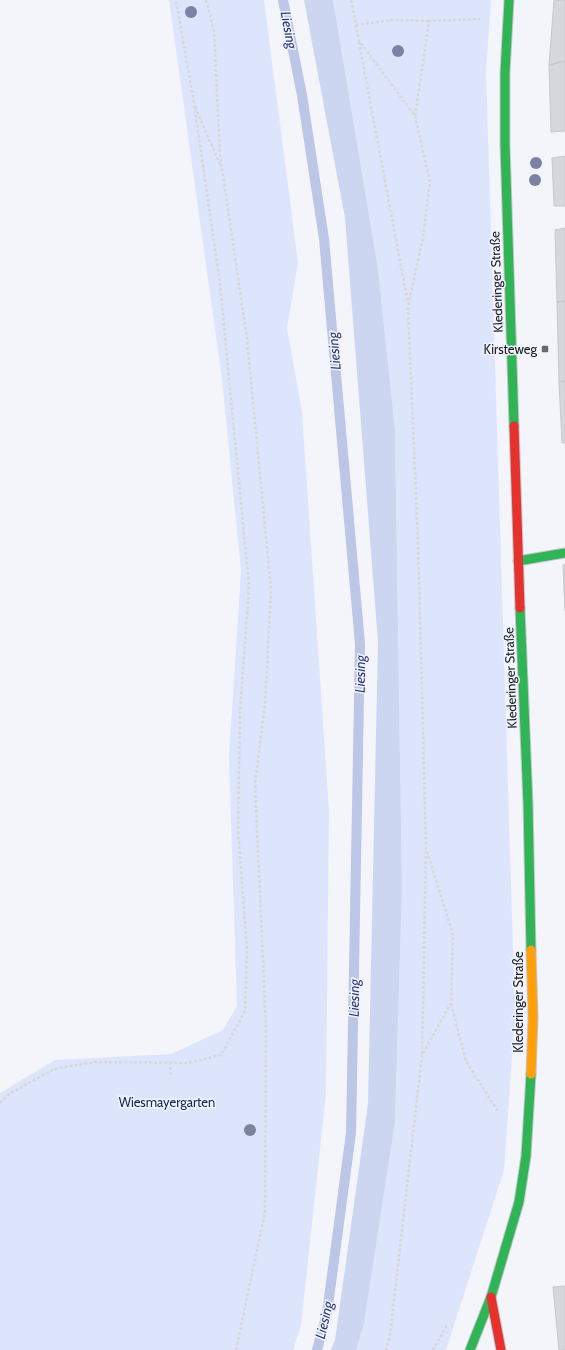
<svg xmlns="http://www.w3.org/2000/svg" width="565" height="1350" font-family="Cabin,sans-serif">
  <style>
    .green { fill: #dde5fc }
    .forest { fill: #ccd6f1 }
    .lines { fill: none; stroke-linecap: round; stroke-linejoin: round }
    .stream { stroke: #bcc7e7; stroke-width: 10 }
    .building { fill: #d6d7dd; stroke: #c7c8ce }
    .fast-casing { stroke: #c4c6cb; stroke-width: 11 }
    .slow-casing { stroke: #c4c6cb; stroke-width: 11 }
    .jam-casing { stroke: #c4c6cb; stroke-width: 11 }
    .path { stroke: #d7d8da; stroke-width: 2.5; stroke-dasharray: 3 2; stroke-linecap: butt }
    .fast { stroke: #30b455; stroke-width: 9 }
    .slow { stroke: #ff9f0a; stroke-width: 9 }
    .jam { stroke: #e5322d; stroke-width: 9 }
    .tree { fill: #7c83a2 }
    .poi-dot { fill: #67696e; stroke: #f1f4fe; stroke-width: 1.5 }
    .labels { text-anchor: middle; stroke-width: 3; stroke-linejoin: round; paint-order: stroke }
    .street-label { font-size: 13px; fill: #1b1d22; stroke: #f1f4fe }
    .poi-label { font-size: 13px; fill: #1b1d22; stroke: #f1f4fe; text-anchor: end }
    .park-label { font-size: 13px; fill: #1a255a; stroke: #f1f4fe }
    .water-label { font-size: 14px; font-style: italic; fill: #2c3a71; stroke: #f1f4fe }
  </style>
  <rect width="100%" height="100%" fill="#f4f5fb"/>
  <path class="green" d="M169 0H264L298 263 287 328 302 412 329 811 326 1093 301 1326 293 1350H0V1093L55 1060 171 1054 223 1030 237 1006 229 757 241 571 222 379Z
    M333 0H491L486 71 515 1015 504 1170 446 1350H356L364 1324 395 1122 402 888 395 429 378 269Z"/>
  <path class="forest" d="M304 0H333L378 269 395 429 402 888 395 1122 364 1324 356 1350H331L335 1340 368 1104 378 642 345 218Z"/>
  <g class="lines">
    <path class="stream" d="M283 0 302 95 324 239 360 644 351 1133 327 1313 317 1350"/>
  </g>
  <path class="building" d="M554 0H565V61L549 65Z
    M565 61V131L551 132 549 65Z
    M565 156V206H554L552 158Z
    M565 228V301L557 302 555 230Z
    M565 301V381L559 382 557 302Z
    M565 381V443H562L559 382Z
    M565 564V611L563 565Z
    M565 1286V1350H559L553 1287Z"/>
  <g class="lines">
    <g class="fast-casing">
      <path id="fast" d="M509 0 505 73V145L514 426
        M518 561 565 553
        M520 608 528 804 531 950
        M470 1350 491 1297 519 1202 526 1156 531 1074"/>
    </g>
    <g class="slow-casing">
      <path id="slow" d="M531 1074 533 1017 531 950"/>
    </g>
    <g class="jam-casing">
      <path id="jam" d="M514 426 520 608
        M491 1297 501 1350"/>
    </g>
    <path class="path" d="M206 0 214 31 220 154 247 339 271 589 265 704 255 784 266 1027 265 1212 236 1350
      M351 0 359 41 415 116 430 182 423 237 408 307 418 542 426 848 453 935 451 1003 422 1055 390 1335 386 1350
      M356 25 392 20 429 21
      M359 42 408 304
      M195 107 221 167
      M415 116 429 21 480 19
      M451 1004 466 1061 499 1113
      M422 1054 426 851
      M170 1062 171 1076
      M0 1103 9 1094 54 1069 96 1062 188 1063 221 1055 245 1011 247 950 238 830 240 712 249 586 220 284 194 103 176 0
      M433 1350 447 1325"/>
    <use href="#fast" class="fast"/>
    <use href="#slow" class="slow"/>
    <use href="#jam" class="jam"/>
  </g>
  <g class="tree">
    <circle cx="191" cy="12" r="6"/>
    <circle cx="398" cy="51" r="6"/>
    <circle cx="536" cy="163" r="6"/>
    <circle cx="535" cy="180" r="6"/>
    <circle cx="250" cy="1130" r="6"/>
  </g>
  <rect class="poi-dot" x="541" y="345" width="8" height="8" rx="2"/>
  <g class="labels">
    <g class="street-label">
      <text transform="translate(496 282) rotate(-92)" y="5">Klederinger Straße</text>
      <text transform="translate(510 678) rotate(-92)" y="5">Klederinger Straße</text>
      <text transform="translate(518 1002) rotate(-90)" y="5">Klederinger Straße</text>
    </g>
    <g class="poi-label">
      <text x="537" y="354">Kirsteweg</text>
    </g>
    <g class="park-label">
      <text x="167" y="1107">Wiesmayergarten</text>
    </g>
    <g class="water-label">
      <text transform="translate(289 30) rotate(79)" y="5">Liesing</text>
      <text transform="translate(334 351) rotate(-95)" y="5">Liesing</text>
      <text transform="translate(360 674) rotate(-89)" y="5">Liesing</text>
      <text transform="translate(354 998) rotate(-89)" y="5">Liesing</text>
      <text transform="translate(324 1320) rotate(-77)" y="5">Liesing</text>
    </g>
  </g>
</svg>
